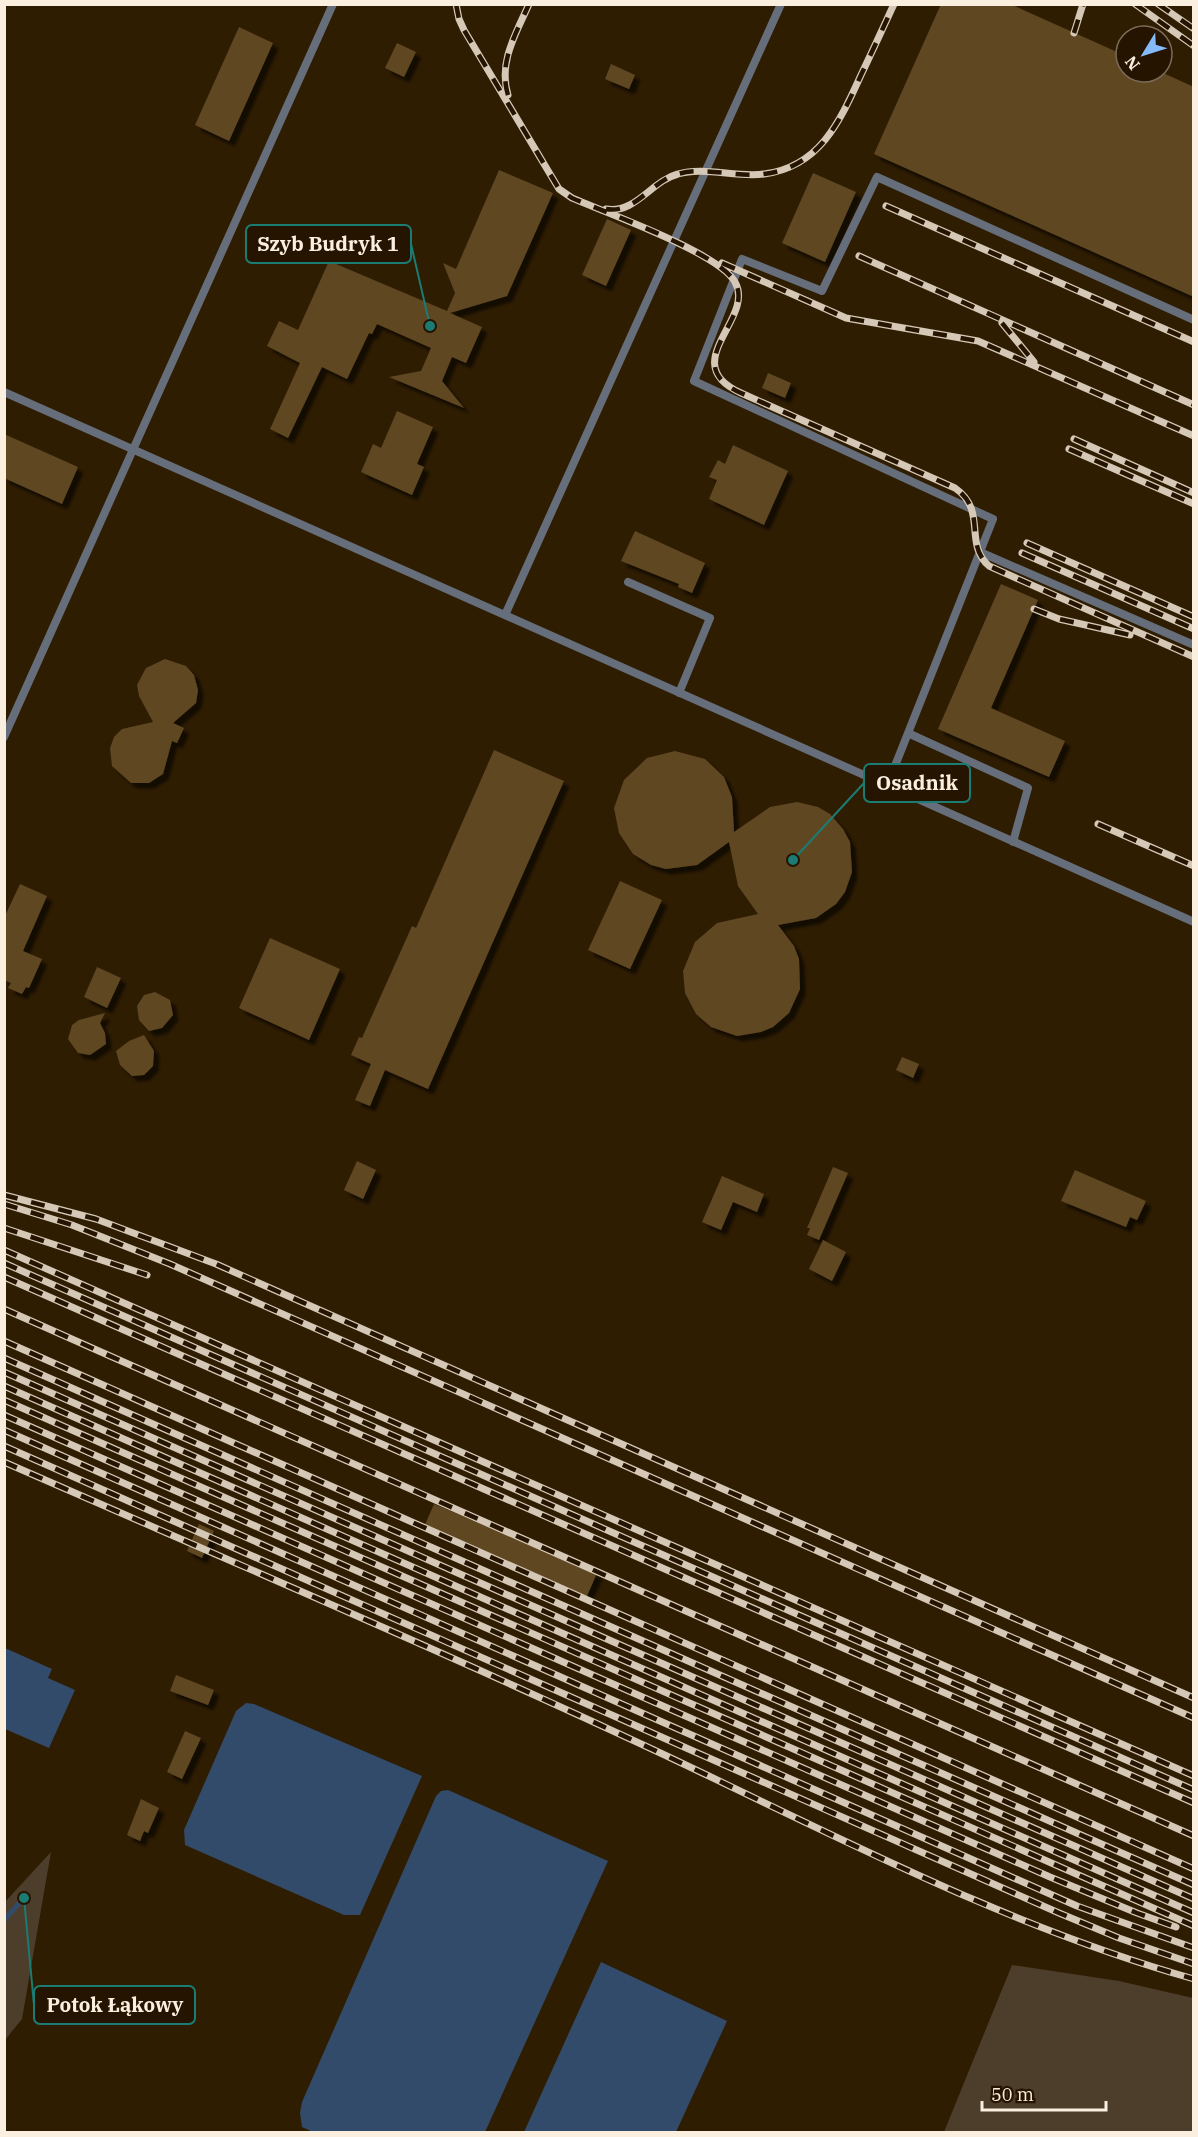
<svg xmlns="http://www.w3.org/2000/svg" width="1198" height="2137" font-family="'IBM Plex Serif',serif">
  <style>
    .green { fill: #4d3e2b }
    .water { fill: #324b6a }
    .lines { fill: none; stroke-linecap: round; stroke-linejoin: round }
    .stream { stroke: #324b6a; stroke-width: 5 }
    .building { fill: #5e4623; filter: url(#shadow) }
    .service { stroke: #656e7a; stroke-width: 8 }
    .rail-casing { stroke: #d5c8b6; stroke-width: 7 }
    .rail { stroke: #251400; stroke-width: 4.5; stroke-dasharray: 14; stroke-linecap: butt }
    .leader { fill: none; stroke: #1b7c74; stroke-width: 2 }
    .callout-dot { fill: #1b7c74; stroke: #251400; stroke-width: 2 }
    .callout { fill: #251400; stroke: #1b7c74; stroke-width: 2 }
    .callout-label { font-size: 20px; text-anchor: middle; font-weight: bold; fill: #fbefdf }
  </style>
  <defs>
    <filter id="shadow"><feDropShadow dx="5.5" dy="5.5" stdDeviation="1.5" flood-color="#0009"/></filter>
  </defs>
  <rect width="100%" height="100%" fill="#2f1d02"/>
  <path class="green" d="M51 1852 22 2019 5 2040V1902Z
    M1012 1965 1119 1981 1193 1998V2132H944Z"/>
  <path class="water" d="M5 1648 52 1669 48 1678 75 1690 49 1748 5 1729Z
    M246 1703 254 1704 422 1776 360 1915H344L185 1845 184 1830 236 1711Z
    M448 1790 608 1861 485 2132H313L302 2127 300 2113 302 2102 436 1796 441 1791Z
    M601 1962 727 2021 676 2132H524Z"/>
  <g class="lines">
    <path class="stream" d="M4 1920 24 1898"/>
  </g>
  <path class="building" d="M941 4H1010L1126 56V72H1161L1194 87V297L874 154Z
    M239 27 273 43 229 141 195 125Z
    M397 43 416 52 404 77 385 68Z
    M611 64 635 75 629 89 605 79Z
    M499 170 553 193 507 296 450 313 482 327 466 363 452 357 442 381 464 408 389 377 421 371 431 348 377 324 372 334 369 333 347 379 322 367 288 438 270 429 300 363 267 346 279 321 298 330 329 261 447 311 455 293 443 263 456 269Z
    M813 173 856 192 825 262 782 243Z
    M607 219 631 230 606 286 582 275Z
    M768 373 791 383 785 398 762 388Z
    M397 411 433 427 417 464 424 467 412 495 361 472 373 444 381 448Z
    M4 434 78 467 62 504 4 478Z
    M733 445 788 471 764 525 709 499 717 480 709 477 718 460 725 464Z
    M635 531 705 563 692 593 678 587 679 584 621 561Z
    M1001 584 1038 600 991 708 1065 741 1049 777 938 729Z
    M165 659 186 666 194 675 198 690 196 703 173 723 184 728 177 743 172 741 163 774 149 783H131L112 766 110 748 114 737 122 729 153 722 139 696 137 685 146 668Z
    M494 750 564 781 428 1089 385 1070 370 1106 355 1100 371 1064 351 1055 359 1037 362 1038 412 926 416 928Z
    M675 751 705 759 724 777 732 797 734 832 770 807 797 802 818 807 830 814 843 829 850 842 852 872 845 892 836 904 816 918 778 925 794 946 799 959 800 989 789 1013 773 1027 761 1032 737 1036 711 1027 696 1014 685 993 683 971 695 942 717 923 758 914 738 886 729 842 697 865 666 869 651 865 633 854 619 833 614 808 624 780 647 758Z
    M620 881 662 900 630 969 588 950Z
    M20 884 47 896 23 951 42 959 29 988 26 987 22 994 8 988 11 983 4 980V918Z
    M270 938 340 969 309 1040 239 1008Z
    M97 967 121 978 107 1008 84 997Z
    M155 992 170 1000 173 1015 162 1028 149 1031 139 1020 137 1006 144 995Z
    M105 1013 100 1023 105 1033 106 1044 90 1055 78 1053 68 1039 72 1025 79 1020Z
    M144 1035 154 1051 153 1066 144 1075 132 1076 120 1065 116 1051 129 1041Z
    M902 1057 919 1064 913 1078 896 1070Z
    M357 1161 376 1170 363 1199 344 1190Z
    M833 1167 848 1173 819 1240 807 1235 810 1228H807Z
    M1075 1170 1146 1201 1137 1220 1130 1217 1126 1227 1061 1201Z
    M722 1176 764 1194 757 1212 733 1202 721 1230 702 1222Z
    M823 1240 846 1252 832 1281 809 1269Z
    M434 1504 597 1573 587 1596 424 1527Z
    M199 1524 214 1531 202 1558 187 1551Z
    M176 1675 214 1690 208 1705 170 1691Z
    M185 1731 201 1738 182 1779 167 1772Z
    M141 1799 159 1808 148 1833 144 1831 140 1841 127 1835Z"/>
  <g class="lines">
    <path class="service" d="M4 392 1194 922
      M980 552 1194 645
      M628 582 710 618 679 693
      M505 615 781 4
      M910 734 1028 788 1013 842
      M4 737 333 4
      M887 786 993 519 694 381 742 259 822 291 877 177 1194 320"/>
    <g class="rail-casing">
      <path id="rail" d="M456 4 459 19 464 30 559 189 572 198C607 213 719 253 735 282 756 319 675 363 741 393L955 488C988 511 963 543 989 566L1194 657
        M1135 4 1194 46
        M1158 4 1194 29
        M1074 33 1083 4
        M508 95C498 62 516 34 529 4
        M886 206 1194 342
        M606 209C636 214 651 181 678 174 704 166 737 178 764 174 820 167 840 121 861 75 872 52 883 28 894 4
        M859 256 1194 405
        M722 263 846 318 978 341 1194 436
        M1002 323 1034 362
        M1074 439 1194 493
        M1069 449 1194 504
        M1027 543 1194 617
        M1022 553 1194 629
        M1034 609 1059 619 1130 635
        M1098 824 1194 866
        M4 1195 96 1219 216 1264 1194 1698
        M4 1204 72 1225 170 1264 1194 1718
        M4 1228 147 1275
        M4 1250 1194 1776
        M4 1263 1194 1790
        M4 1277 1194 1803
        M4 1309 1194 1836
        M4 1341 1194 1869
        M4 1358 1194 1885
        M4 1372 1194 1899
        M4 1386 1194 1913
        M4 1400 1194 1926
        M4 1415 1050 1877 1137 1913 1176 1927
        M4 1430 1077 1906 1194 1948
        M4 1446 1059 1913 1119 1938 1194 1964
        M4 1462C221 1557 440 1650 654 1750 831 1833 1005 1926 1194 1979"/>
    </g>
    <use href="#rail" class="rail"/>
  </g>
  <path class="leader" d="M430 326L411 244M793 860L864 783M24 1898L34 2005"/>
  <g class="callout-dot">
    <circle cx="430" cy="326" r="6"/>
    <circle cx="793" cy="860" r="6"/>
    <circle cx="24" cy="1898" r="6"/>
  </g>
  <g class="callout">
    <rect x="246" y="225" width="165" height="38" rx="6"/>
    <rect x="864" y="764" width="106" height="38" rx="6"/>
    <rect x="34" y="1986" width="161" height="38" rx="6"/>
  </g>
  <g class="callout-label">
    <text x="328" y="251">Szyb Budryk 1</text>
    <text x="917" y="790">Osadnik</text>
    <text x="115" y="2012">Potok Łąkowy</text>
  </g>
  <rect width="1198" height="2137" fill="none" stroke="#fbefdf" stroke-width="12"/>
  <g transform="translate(1144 54) rotate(232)"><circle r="28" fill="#251400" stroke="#7b6c59" stroke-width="1.5"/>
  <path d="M0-4.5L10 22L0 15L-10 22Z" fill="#86bbfb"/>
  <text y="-9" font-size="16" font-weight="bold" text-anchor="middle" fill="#fbefdf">N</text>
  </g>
  <path d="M982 2101v9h124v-9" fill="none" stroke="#fbefdf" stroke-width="3"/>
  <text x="991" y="2101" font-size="18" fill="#fbefdf" stroke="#251400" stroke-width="4.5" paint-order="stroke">50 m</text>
</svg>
